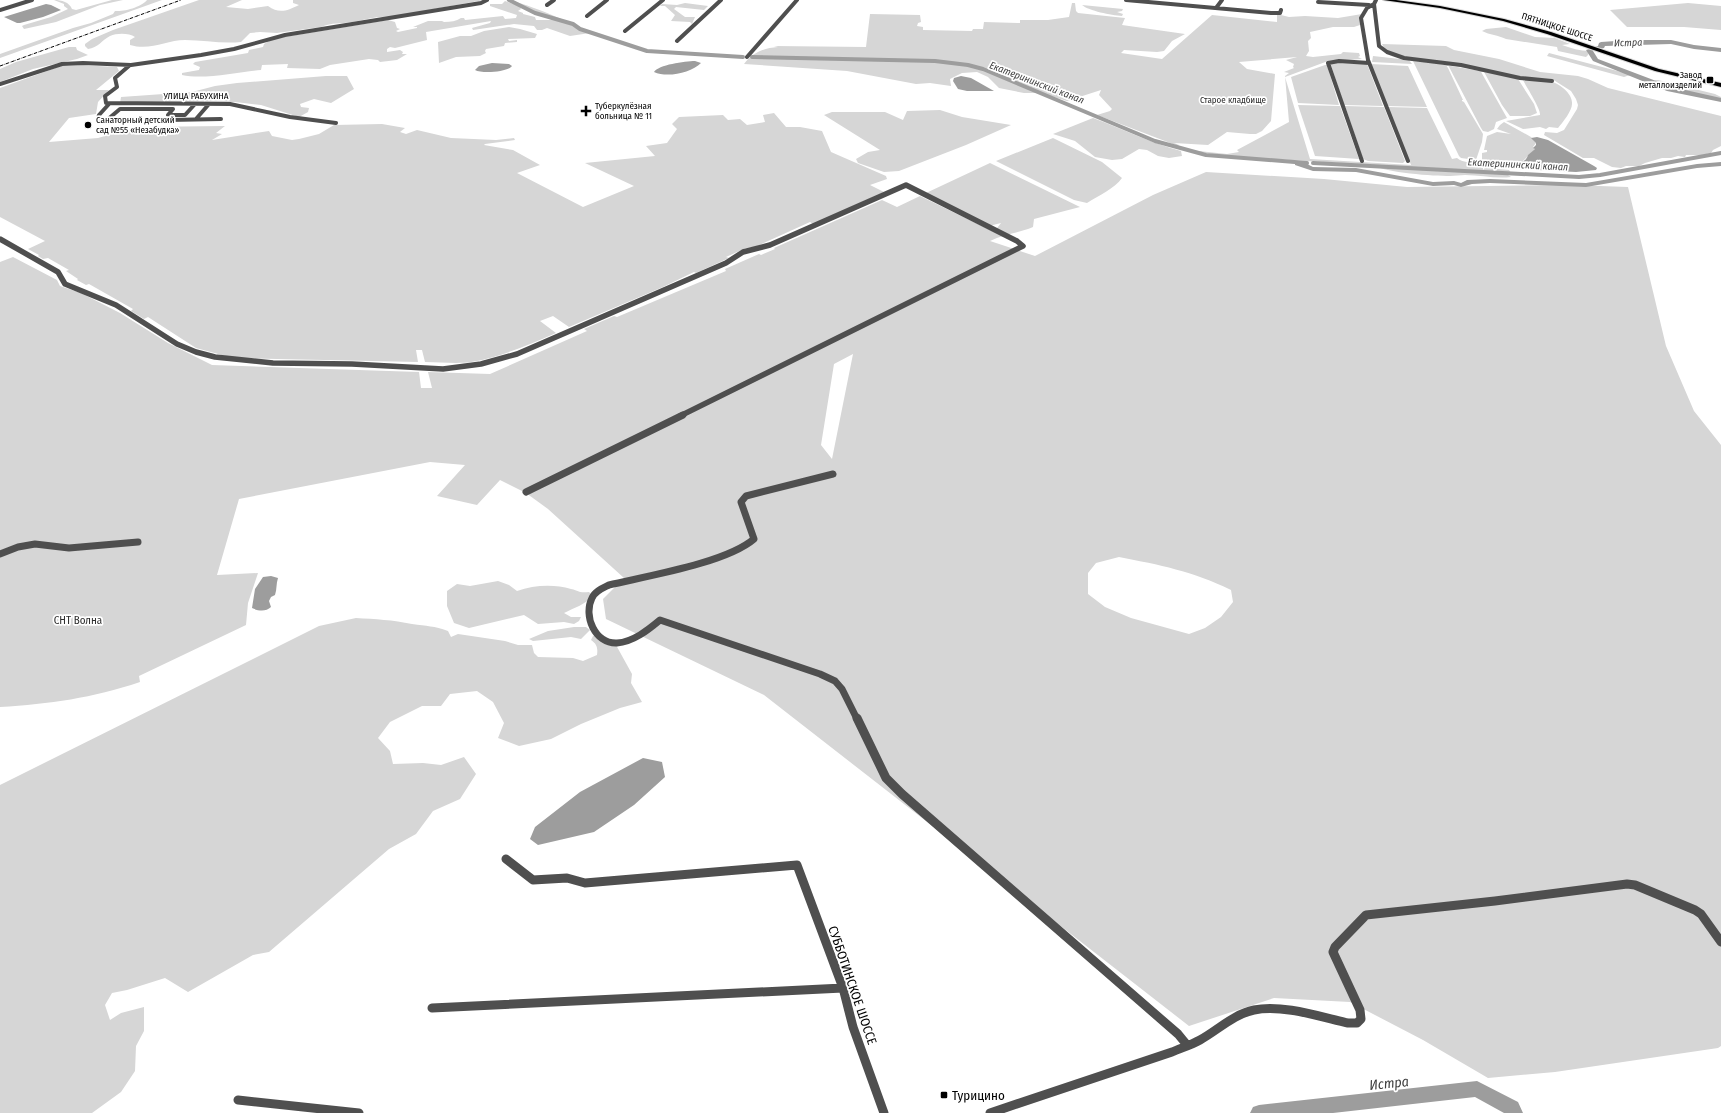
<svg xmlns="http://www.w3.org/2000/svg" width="1721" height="1113" font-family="'Fira Sans Condensed',sans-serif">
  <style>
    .green { fill: #d6d6d6; fill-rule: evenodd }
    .water { fill: #9d9d9d }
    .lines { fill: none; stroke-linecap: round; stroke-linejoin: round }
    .canal { stroke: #9d9d9d; stroke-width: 4 }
    .river { fill: #9d9d9d; fill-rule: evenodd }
    .major-casing { stroke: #dbdbdb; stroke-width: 2 }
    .minor-far3 { stroke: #4f4f4f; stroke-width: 4 }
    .minor-far2 { stroke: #4f4f4f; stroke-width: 5.5 }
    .minor-far1 { stroke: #4f4f4f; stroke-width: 7 }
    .minor { stroke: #4f4f4f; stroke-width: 9 }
    .major { fill: #000; fill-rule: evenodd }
    .rail { stroke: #000; stroke-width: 1; stroke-dasharray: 3.5 1 0.5 1; stroke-linecap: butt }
    .poi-dot { fill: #000; stroke: #fff; stroke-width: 1.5 }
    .labels { text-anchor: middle; stroke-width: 3.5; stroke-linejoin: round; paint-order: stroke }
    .far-street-label { font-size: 9px; fill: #000; stroke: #fff }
    .far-poi-label { font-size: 9px; fill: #000; stroke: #fff; text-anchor: start }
    .far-park-label { font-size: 9px; fill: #2d2d2d; stroke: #fff }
    .far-water-label { font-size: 10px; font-style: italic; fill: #3e3e3e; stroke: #fff }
    .park-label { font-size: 11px; fill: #2d2d2d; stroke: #fff }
    .near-street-label { font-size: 13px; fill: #000; stroke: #fff }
    .near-poi-label { font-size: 13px; fill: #000; stroke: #fff; text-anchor: start }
    .near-water-label { font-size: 14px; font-style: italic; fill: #3e3e3e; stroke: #fff }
  </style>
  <rect width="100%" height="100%" fill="#fff"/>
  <path class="green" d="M54 0C62 0 69 2 72 9L76 10 112 0H123L100 5 56 22 24 29 22 26 24 25 51 17 68 9 64 6V4Z
    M147 0H162L0 58V54L73 28 91 23 113 14 115 11C125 12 143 6 147 0Z
    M199 0H242L226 7 248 9 268 6C279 14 287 11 299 5L293 3V0H484L390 17C374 16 367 20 352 22 341 24 332 22 321 27L277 33 260 32 250 33 241 42C222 44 204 40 185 40 166 40 151 51 130 45V40L135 37C129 33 117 33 110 36 102 40 98 48 88 49L85 46V44L92 39 113 30Z
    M506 0C519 0 581 26 590 33L570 36 547 28 542 30H537L534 26 514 24 473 30 472 28 490 23 491 21 426 32 427 40 395 48 390 47 387 49V52L400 50 403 52 402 54H407L397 60 380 62 378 60 369 59 330 65 320 69 287 68 288 64 262 65 261 70C238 72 204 80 182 75V73L199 70 200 67 193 64 195 62 248 53 249 50 263 47 264 44 272 39 388 20 395 22 397 28 400 29 396 31 398 32 417 28V27H413L428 21H442L444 22C451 22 456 21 461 18H464L465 20 503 16 505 19 516 18 517 15 490 6V4H502L505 1 519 6 521 9 518 11 523 13V14L535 17 536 20H552Z
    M685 3 708 6 704 10 676 7 674 9 685 17H695L692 24 690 22 671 21 675 15 665 6H660L662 4 677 5Z
    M1072 3H1075L1076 11 1078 13 1125 18 1122 25 1185 34 1172 41 1164 51 1157 52 1124 50 1121 53 1162 59 1212 15 1277 22V14L1289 17 1305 16 1338 18 1362 14 1360 25 1354 27H1333L1310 32 1311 38 1308 41 1309 51 1306 56 1313 57 1341 54 1343 52 1359 53 1360 56 1358 57 1362 59 1328 61 1285 77 1310 159 1411 165 1388 107 1427 108 1452 159 1457 158C1463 163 1474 163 1482 163V153L1487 152V150H1484L1487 136 1497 132 1511 134 1497 129 1500 125 1504 122 1531 137 1536 143 1533 147 1535 149 1522 162 1524 167 1518 168 1519 169 1483 166V170L1485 168 1509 170 1511 173 1508 175 1511 177C1496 179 1481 175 1465 175 1460 175 1455 176 1450 176 1435 176 1384 173 1374 165L1224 156 1189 150 1227 154 1239 152 1237 150 1289 122 1285 76 1289 73 1284 72 1294 68 1293 67 1294 64 1286 60 1297 57 1239 62 1247 69 1275 74 1271 121 1262 131 1256 134H1250L1227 132 1208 145 1174 143 1179 145 1178 146 1097 115 1110 111 1112 109 1099 95 1101 90 1067 101 1041 93H1024L999 88 988 77 977 72 962 73 950 79 951 86 930 83 916 84 847 71 744 64C753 52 764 48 778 47L774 46 866 47 870 14 920 15 921 22 918 23 917 26 923 27V30L972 31 973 29H983L984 22 1020 23V20H1048L1069 17Z
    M1688 3 1721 6V30L1684 27H1627L1610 10Z
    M1082 5 1123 9 1122 11 1117 12 1123 14 1122 16C1111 15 1089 11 1082 5Z
    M509 27 520 29 537 34 535 38 508 39 509 41 517 40V42L505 43 504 46 486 49 485 51 486 53 480 56 456 57 439 63 438 42 460 36H471L484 31Z
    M1506 27 1535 37 1555 38 1570 44 1562 45C1571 48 1580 51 1589 51L1588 55 1586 57 1558 51 1557 47 1506 39C1498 35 1490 35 1482 31L1486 29Z
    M1382 44 1446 46 1454 50 1499 59 1540 72 1578 76 1588 79 1608 88 1721 116V146L1713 150 1711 153 1702 155H1686L1685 157 1678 156 1671 158H1662L1645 163 1639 166H1626L1621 168 1612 167 1594 158H1583L1544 135 1545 132 1557 133 1564 130 1577 109 1578 105 1576 99 1571 91 1552 79 1521 78 1404 58C1396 55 1385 52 1382 44Z
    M69 47H76L77 50 88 55 77 59 33 69 0 82V69L16 62Z
    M1549 53 1625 73 1630 75 1624 77 1547 56Z
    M1373 56 1409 60 1412 64 1372 62Z
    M1413 61 1445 64 1448 68 1463 100H1462V101L1464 102 1483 134 1482 142 1476 160 1461 158 1459 156Z
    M1330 62 1367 64 1383 106 1344 105Z
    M1371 64 1408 66 1427 107 1387 106Z
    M78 65 117 67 119 71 96 90H109L98 102 96 114 69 118 49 142 98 138 136 127 225 126 216 133 222 134 212 140 269 131 272 136 292 140 299 139 319 134 334 125 382 124 405 128 400 132 406 134 417 130 451 138 496 140 514 138 515 140 485 144 484 145 513 150 540 165 517 173 583 207 634 186 585 163 655 156 646 146 667 143 677 129 672 124 679 117 723 115 728 120 740 119 747 125 765 122 763 115 774 113 786 127H800L822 131 831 152 886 176 887 179 870 185 884 192 813 224 810 222 755 247 746 248 726 257 729 258 696 273 694 272 663 287 569 327 553 316 540 321 556 333C528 345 501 357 471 362 457 364 440 362 425 362L422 350H416L418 362 233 358 196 348 148 317 144 319 131 311 133 309 89 284 86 285 77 280 78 279 66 271 69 270 48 258 43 259 38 256 39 255 28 249 45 241 0 217V88L61 66Z
    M1325 65H1327L1339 105 1298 103 1291 77Z
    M1448 65 1480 70 1507 118 1496 122 1494 129 1488 132 1483 131 1481 128Z
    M1483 70 1518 79 1534 104 1537 113 1530 116H1510L1502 105Z
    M326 76H347L354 89 331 103 314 99 300 104 301 107 309 108 308 112 299 117 261 105 235 102 120 103 121 97 192 92 215 86 237 83Z
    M1523 80C1532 81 1544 79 1552 82 1560 84 1573 94 1572 104 1572 111 1563 122 1558 128L1549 127 1546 129 1540 127 1523 129 1506 121 1540 115C1541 109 1527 88 1523 80Z
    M1654 80H1658L1715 94 1721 97V99L1671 89Z
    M1298 105 1340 106 1359 159 1315 156Z
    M1345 106 1384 107 1405 161 1403 163 1368 161 1363 159Z
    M940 110 962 117 1011 125 966 145 899 171 884 172 858 163 856 159 868 152 880 150 824 115 832 112H885L903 120 907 111Z
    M1093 118C1123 129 1151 143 1181 151L1182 156 1169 158 1158 156 1147 150 1139 149 1122 159 1112 160 1095 157 1075 141 1053 134Z
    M1053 138 1102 162 1122 178C1115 188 1098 196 1087 203L1074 200 996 161Z
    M990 163 1080 207 1034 219 1033 227C1019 233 1004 234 990 241L1035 256 1153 195 1206 172 1324 179 1407 187 1571 185 1628 187 1666 346 1694 411 1721 445V1046L1718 1048 1555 1072 1488 1078 1423 1040 1350 1002 1274 998 1189 1026 764 695 606 619 603 599 624 578 548 509 526 493 500 480 477 505 437 496 465 465 430 462 239 499 217 575 258 573 248 603 246 625 139 676 140 682C92 698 50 704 0 707V262L13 257 57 280 60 286 81 293 120 313 168 343 212 365 419 372 421 388H432L428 372 490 374 587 331 584 329 614 316 617 317 726 271 725 269 759 254 761 255 775 249 774 248 882 200 897 207 920 196 994 232 1001 223 989 226 926 193ZM853 354 832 459 821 445 834 364ZM1119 557C1160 565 1192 571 1231 590L1233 602 1221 617 1205 628 1189 634 1131 618 1105 607 1088 594V573L1096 563Z
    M498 581 509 585 517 591C534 585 554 584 571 589 580 591 578 593 589 592L593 596C586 604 574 608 564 613L571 617H581L579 621 574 624 564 622 538 624 524 615 469 628 454 623 447 606V591L457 584 470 586Z
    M356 618C375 619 393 620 412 624 427 626 434 626 448 631L451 637 458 634 505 641 518 645H532L534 653 538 657 573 658 583 661 597 655C598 648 597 644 591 640L593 636 599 635 616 645 632 674 631 683 642 702 620 708 581 724 551 739 519 746 498 738 504 723 493 702 477 691 450 694 441 706H422L390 722 378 738 390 751 393 764 423 763 441 765 464 757 476 774 460 799 433 811 416 834 389 849 269 952 253 955 188 992 165 978 127 990 112 993 105 1005 110 1020 121 1013 144 1007V1031L136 1046 135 1071 121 1092 92 1113H0V785L319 626Z
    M574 627H586L590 630 581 639 571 637 533 641 529 639 548 631Z"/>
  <path class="water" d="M46 4 51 5 61 10 43 17 20 23H17L4 17Z
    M695 61 701 63C691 73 667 78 654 72 658 65 685 61 695 61Z
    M492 63 509 64 512 66C508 72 482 74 475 70L479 66Z
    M961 76 971 78 994 91H967L958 89 953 81 954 78Z
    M1537 137 1548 140 1594 166 1597 168 1596 170 1576 172 1519 169 1518 168 1523 167 1519 165V163C1524 162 1527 159 1528 155L1535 149 1533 148 1536 145V143L1531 138Z
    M271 576 278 578C276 584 277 589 275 595L271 597 269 601 271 607C266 612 258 611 252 608L255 589 263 577Z
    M643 758 662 762 665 777 634 805 594 832 538 845 530 839 535 827 580 792Z"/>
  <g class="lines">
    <path class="canal" d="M509 0 535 13 573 24 580 29 647 51 743 57
      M752 57 935 61 968 65 983 69 1155 141 1206 155 1307 163
      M1313 163 1579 177 1600 175 1721 153"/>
    <path class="river" d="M1630 40H1671L1694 45 1721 48V52L1694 49 1671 44 1605 46 1604 48 1593 51 1598 59 1672 87 1721 98V102L1667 91 1593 61 1586 50 1598 46 1599 43 1601 42Z
      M1295 161 1303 162 1313 167 1356 168 1433 182 1454 181 1461 183 1467 180 1490 179 1586 183 1697 164 1721 162V166L1697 168 1586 187 1490 183 1472 184 1461 187 1454 185 1433 186 1356 172 1313 171 1295 165Z
      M1477 1081 1518 1102 1523 1113H1504L1475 1097 1333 1113H1250L1253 1107 1259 1105Z"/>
    <g class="major-casing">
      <path id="major" d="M1383 0H1396L1440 6 1504 19 1551 32 1659 69 1721 83V87L1655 71 1547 34 1503 21 1440 8Z"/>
    </g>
    <path class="minor-far3" d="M1126 0 1271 13H1280L1281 10
      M1376 0 1374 4 1379 46 1387 52 1404 58 1461 65 1520 78 1552 81
      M1318 2 1369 5
      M1374 4 1367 8 1361 18 1368 60 1408 161
      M547 5 554 0
      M1216 8 1222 0
      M0 10 32 0
      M587 16 607 0
      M625 31 663 0
      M677 41 721 0
      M747 57 797 0
      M130 65 115 78 117 87 105 96 106 103 230 104 290 117 336 123
      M0 84 62 64 83 63 131 65 201 55 234 49 285 35 481 3 487 0
      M109 104 99 115 98 119 107 120 120 109H173L168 115H185L195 104
      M196 119 209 104
      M168 120 221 119
      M1362 161 1328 63 1339 61 1369 63"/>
    <path class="minor-far2" d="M0 239 58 272 65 284 116 305 177 344 196 352 215 357 273 363 352 364 443 369 481 364 517 354 726 263 743 252 770 245 906 185 1017 241 1023 246 680 416"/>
    <path class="minor-far1" d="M833 474 746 496 741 502 754 539C726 563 647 576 609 585 603 588 595 591 592 598 583 616 595 644 617 643 633 642 648 630 660 620L820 674 835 681 842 689 857 719
      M526 492 683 415
      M0 554 18 547 35 544 69 548 138 542"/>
    <path class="minor" d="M857 718 886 778 902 794 1178 1034 1187 1045
      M506 859 533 880 567 878 585 883 797 865 843 988 853 1027 884 1113
      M432 1008 843 988
      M238 1100 359 1113
      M990 1113 1172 1052C1181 1048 1191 1045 1200 1040 1218 1030 1234 1014 1254 1010 1282 1004 1321 1017 1348 1023H1357L1361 1019 1360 1010 1333 952 1335 947 1366 915 1495 901 1627 884 1635 885 1695 910 1701 914 1721 942"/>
    <use href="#major" class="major"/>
    <path class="rail" d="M0 66 181 0"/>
  </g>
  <g class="poi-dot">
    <rect x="1706" y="76" width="8" height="8" rx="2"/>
    <path d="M584 105h4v4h4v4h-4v4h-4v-4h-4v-4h4z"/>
    <circle cx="88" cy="125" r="4"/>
    <rect x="940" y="1091" width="8" height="8" rx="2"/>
  </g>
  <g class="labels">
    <g class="far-street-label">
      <text transform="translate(1557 27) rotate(18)" y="3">ПЯТНИЦКОЕ ШОССЕ</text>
      <text x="196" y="99">УЛИЦА РАБУХИНА</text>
    </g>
    <g class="far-poi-label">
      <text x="1702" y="78" text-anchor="end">Завод<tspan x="1702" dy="10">металлоизделий</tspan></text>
      <text x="595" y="109">Туберкулёзная<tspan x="595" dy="10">больница № 11</tspan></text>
      <text x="96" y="123">Санаторный детский<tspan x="96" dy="10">сад №55 «Незабудка»</tspan></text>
    </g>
    <g class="far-park-label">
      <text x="1233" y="103">Старое кладбище</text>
    </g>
    <g class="far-water-label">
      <text transform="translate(1628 42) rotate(-2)" y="4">Истра</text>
      <text transform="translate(1037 82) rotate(21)" y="4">Екатерининский канал</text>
      <text transform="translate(1518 164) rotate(3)" y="4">Екатерининский канал</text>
    </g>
    <g class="park-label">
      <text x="78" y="624">СНТ Волна</text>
    </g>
    <g class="near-street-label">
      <text transform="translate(853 985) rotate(71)" y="5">СУББОТИНСКОЕ ШОССЕ</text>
    </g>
    <g class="near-poi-label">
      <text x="952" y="1100">Турицино</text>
    </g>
    <g class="near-water-label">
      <text transform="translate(1389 1083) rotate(-6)" y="5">Истра</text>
    </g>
  </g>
</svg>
